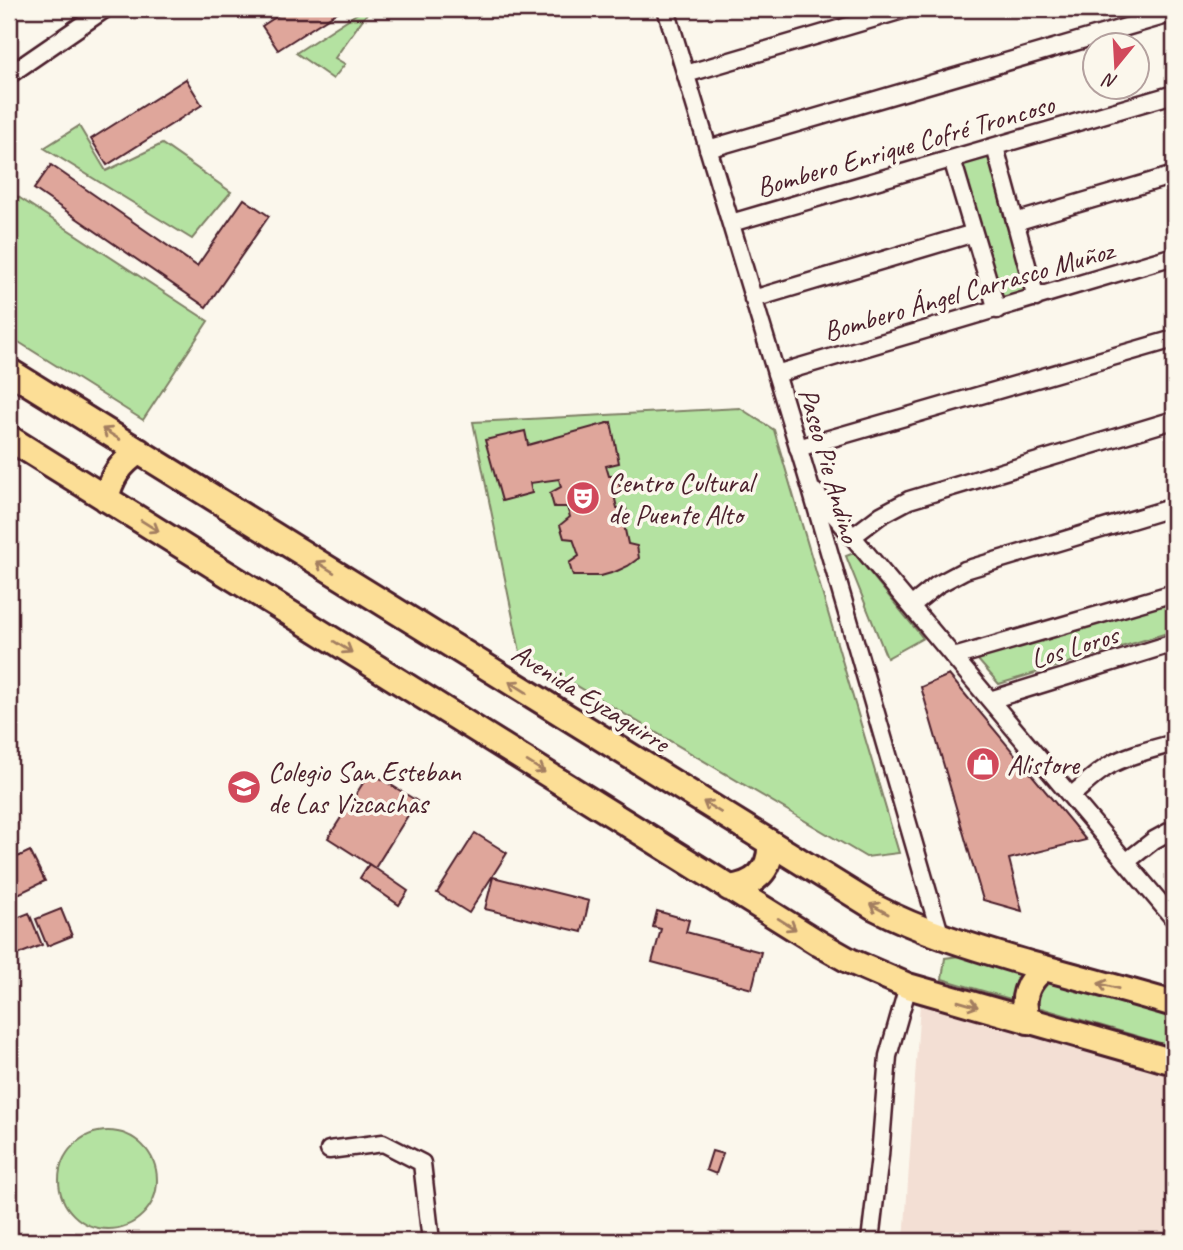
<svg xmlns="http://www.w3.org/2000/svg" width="1183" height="1250" font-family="Caveat,sans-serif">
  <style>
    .built { fill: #f3dfd4 }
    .green { fill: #b4e2a1; stroke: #7f8066; stroke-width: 2 }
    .building { fill: #dfa69b; stroke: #4a1f2b; stroke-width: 2 }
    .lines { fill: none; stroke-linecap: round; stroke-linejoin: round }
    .minor-casing { stroke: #4a1f2b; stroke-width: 21 }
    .primary-casing { stroke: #4a1f2b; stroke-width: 30 }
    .minor { stroke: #fbf7ec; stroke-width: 16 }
    .primary { stroke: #fcde96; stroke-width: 24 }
    .oneway { stroke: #a37e60 }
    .labels { text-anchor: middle; stroke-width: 7; stroke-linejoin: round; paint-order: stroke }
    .street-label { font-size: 28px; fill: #4a1f2b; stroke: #fbf7ec }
    .poi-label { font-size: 28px; fill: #4a1f2b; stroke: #fbf7ec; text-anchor: start }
  </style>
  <rect width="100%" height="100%" fill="#fbf7ec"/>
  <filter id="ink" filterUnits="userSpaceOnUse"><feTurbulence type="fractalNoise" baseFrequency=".0143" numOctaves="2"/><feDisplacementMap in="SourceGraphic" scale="14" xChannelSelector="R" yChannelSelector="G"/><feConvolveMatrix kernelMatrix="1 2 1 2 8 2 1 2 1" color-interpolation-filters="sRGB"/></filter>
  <g filter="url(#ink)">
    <path class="built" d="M920 1004 1174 1076V1241H904Z"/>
    <path class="green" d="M364 9H370L335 58 345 64 333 79 296 53Z
      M79 126 106 171 162 144 231 192 192 239 44 148Z
      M990 154 1030 295 1001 303 959 162Z
      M9 191 208 321 143 420 9 336Z
      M740 408 774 430 899 853 866 857 520 652 473 422Z
      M854 553 923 638 887 658 846 556Z
      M1174 599V631L999 684 978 660 1006 647Z
      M966 955 1174 1014V1047L942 979 945 958Z
      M59 1180a49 49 0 1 1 98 0a49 49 0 1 1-98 0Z"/>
    <path class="building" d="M288 9H342L278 50 262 26Z
      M186 79 202 105 107 165 91 139Z
      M51 165 197 266 244 199 269 216 206 307 34 189Z
      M611 422 619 463 606 466 609 476H617L621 490 614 495 617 508H626L628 521 624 525 628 544 637 546 639 558 628 566 615 572 601 576H573L569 563 579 556 577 550 573 539 564 538 560 525 570 517 567 507H554L550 493 561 487 559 479 530 483 532 493 502 501 485 440 525 431 528 445Z
      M949 675 1086 840 1009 859 1022 911 983 900 921 687Z
      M370 772 417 801 375 868 328 838Z
      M475 833 507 853 469 913 437 893Z
      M30 851 45 881 16 895 9 881V861Z
      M369 864 408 891 399 905 360 878Z
      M493 877 589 901 582 932 485 909Z
      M61 909 72 936 47 946 36 919Z
      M657 911 689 920 686 932 761 952 752 989 652 962 661 929 653 927Z
      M29 913 42 945 9 958V921Z
      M712 1151 723 1154 716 1174 706 1170Z"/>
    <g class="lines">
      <g class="minor-casing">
        <path id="minor" d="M666 9 810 486 941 937
          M686 74 906 9
          M9 75 105 9
          M995 147 1036 298
          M708 149 1174 13
          M952 159 997 310
          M1015 222 1174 175
          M731 223 1174 94
          M753 299 974 233
          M776 374 1174 256
          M798 448 1174 339
          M815 492 1174 919
          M852 537 881 515 909 500 1174 420
          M911 606 937 585 965 570 1174 507
          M954 657 1174 593
          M990 700 1174 643
          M1071 796C1084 785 1096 773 1110 765 1130 754 1153 749 1174 743
          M1126 862 1154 840 1174 829
          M329 1150 383 1143 422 1163 431 1241
          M870 1241 880 1156 888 1056 908 986"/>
      </g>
      <g class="primary-casing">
        <path id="primary" d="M9 371 874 907C924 933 976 948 1030 964 1078 977 1126 990 1174 1004
          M9 438 820 944 850 961 908 986 1174 1062
          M106 499C111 477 120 464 139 451
          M729 888C755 885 772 870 770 843
          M1028 1021C1020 1000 1026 981 1045 968"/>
      </g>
      <use href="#minor" class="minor"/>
      <use href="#primary" class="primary"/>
    </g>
    <defs><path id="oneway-shaft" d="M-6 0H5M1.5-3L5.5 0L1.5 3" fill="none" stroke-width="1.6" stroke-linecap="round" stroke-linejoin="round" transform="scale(1.75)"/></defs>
    <g class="oneway">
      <use href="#oneway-shaft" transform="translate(111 434) rotate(-148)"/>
      <use href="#oneway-shaft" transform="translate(150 526) rotate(32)"/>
      <use href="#oneway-shaft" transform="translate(325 567) rotate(-148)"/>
      <use href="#oneway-shaft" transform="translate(343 647) rotate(32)"/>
      <use href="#oneway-shaft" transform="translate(518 687) rotate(-148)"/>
      <use href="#oneway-shaft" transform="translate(536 767) rotate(32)"/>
      <use href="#oneway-shaft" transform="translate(712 807) rotate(-148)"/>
      <use href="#oneway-shaft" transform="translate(879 909) rotate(-151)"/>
      <use href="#oneway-shaft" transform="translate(787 924) rotate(32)"/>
      <use href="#oneway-shaft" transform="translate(1108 986) rotate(-165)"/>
      <use href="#oneway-shaft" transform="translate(968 1004) rotate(16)"/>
    </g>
  </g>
  <defs>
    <g id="theatre-disc" transform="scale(1.75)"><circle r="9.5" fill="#d1495b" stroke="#fbf7ec"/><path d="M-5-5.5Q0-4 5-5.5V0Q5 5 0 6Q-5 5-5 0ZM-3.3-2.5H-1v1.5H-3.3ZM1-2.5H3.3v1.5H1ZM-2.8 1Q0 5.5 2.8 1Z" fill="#fff"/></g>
    <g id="shop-disc" transform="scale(1.75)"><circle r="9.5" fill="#d1495b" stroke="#fbf7ec"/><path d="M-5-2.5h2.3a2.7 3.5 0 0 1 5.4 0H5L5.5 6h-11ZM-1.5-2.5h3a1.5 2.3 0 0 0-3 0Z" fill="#fff"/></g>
    <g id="school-disc" transform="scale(1.75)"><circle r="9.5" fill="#d1495b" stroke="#fbf7ec"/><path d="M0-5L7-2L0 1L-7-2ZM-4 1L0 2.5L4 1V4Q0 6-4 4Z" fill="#fff"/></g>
  </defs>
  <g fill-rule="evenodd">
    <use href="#theatre-disc" x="583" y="498"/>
    <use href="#shop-disc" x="983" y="764"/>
    <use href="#school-disc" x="244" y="787"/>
  </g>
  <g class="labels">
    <g class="street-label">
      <text transform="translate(905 145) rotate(-16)" y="10">Bombero Enrique Cofré Troncoso</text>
      <text transform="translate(968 290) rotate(-16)" y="10">Bombero Ángel Carrasco Muñoz</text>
      <text transform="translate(830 465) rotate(74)" y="10">Paseo Pie Andino</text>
      <text transform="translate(1074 646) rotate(-17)" y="10">Los Loros</text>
      <text transform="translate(591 697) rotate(32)" y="10">Avenida Eyzaguirre</text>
    </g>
    <g class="poi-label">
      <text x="608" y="492">Centro Cultural<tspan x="608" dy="32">de Puente Alto</tspan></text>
      <text x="1007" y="774">Alistore</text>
      <text x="268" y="781">Colegio San Esteban<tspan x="268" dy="32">de Las Vizcachas</tspan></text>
    </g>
  </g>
  <rect width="1183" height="1250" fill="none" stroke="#fbf7ec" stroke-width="35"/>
  <rect x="18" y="18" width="1148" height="1215" fill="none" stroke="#4a1f2b" stroke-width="2.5" filter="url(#ink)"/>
  <g transform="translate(1116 66) rotate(198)"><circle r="33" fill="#fbf7ec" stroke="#b4a19f" stroke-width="2"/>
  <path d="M0-5L12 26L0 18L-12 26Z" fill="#d1495b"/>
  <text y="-10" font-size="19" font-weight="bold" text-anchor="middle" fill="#4a1f2b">N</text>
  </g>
</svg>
